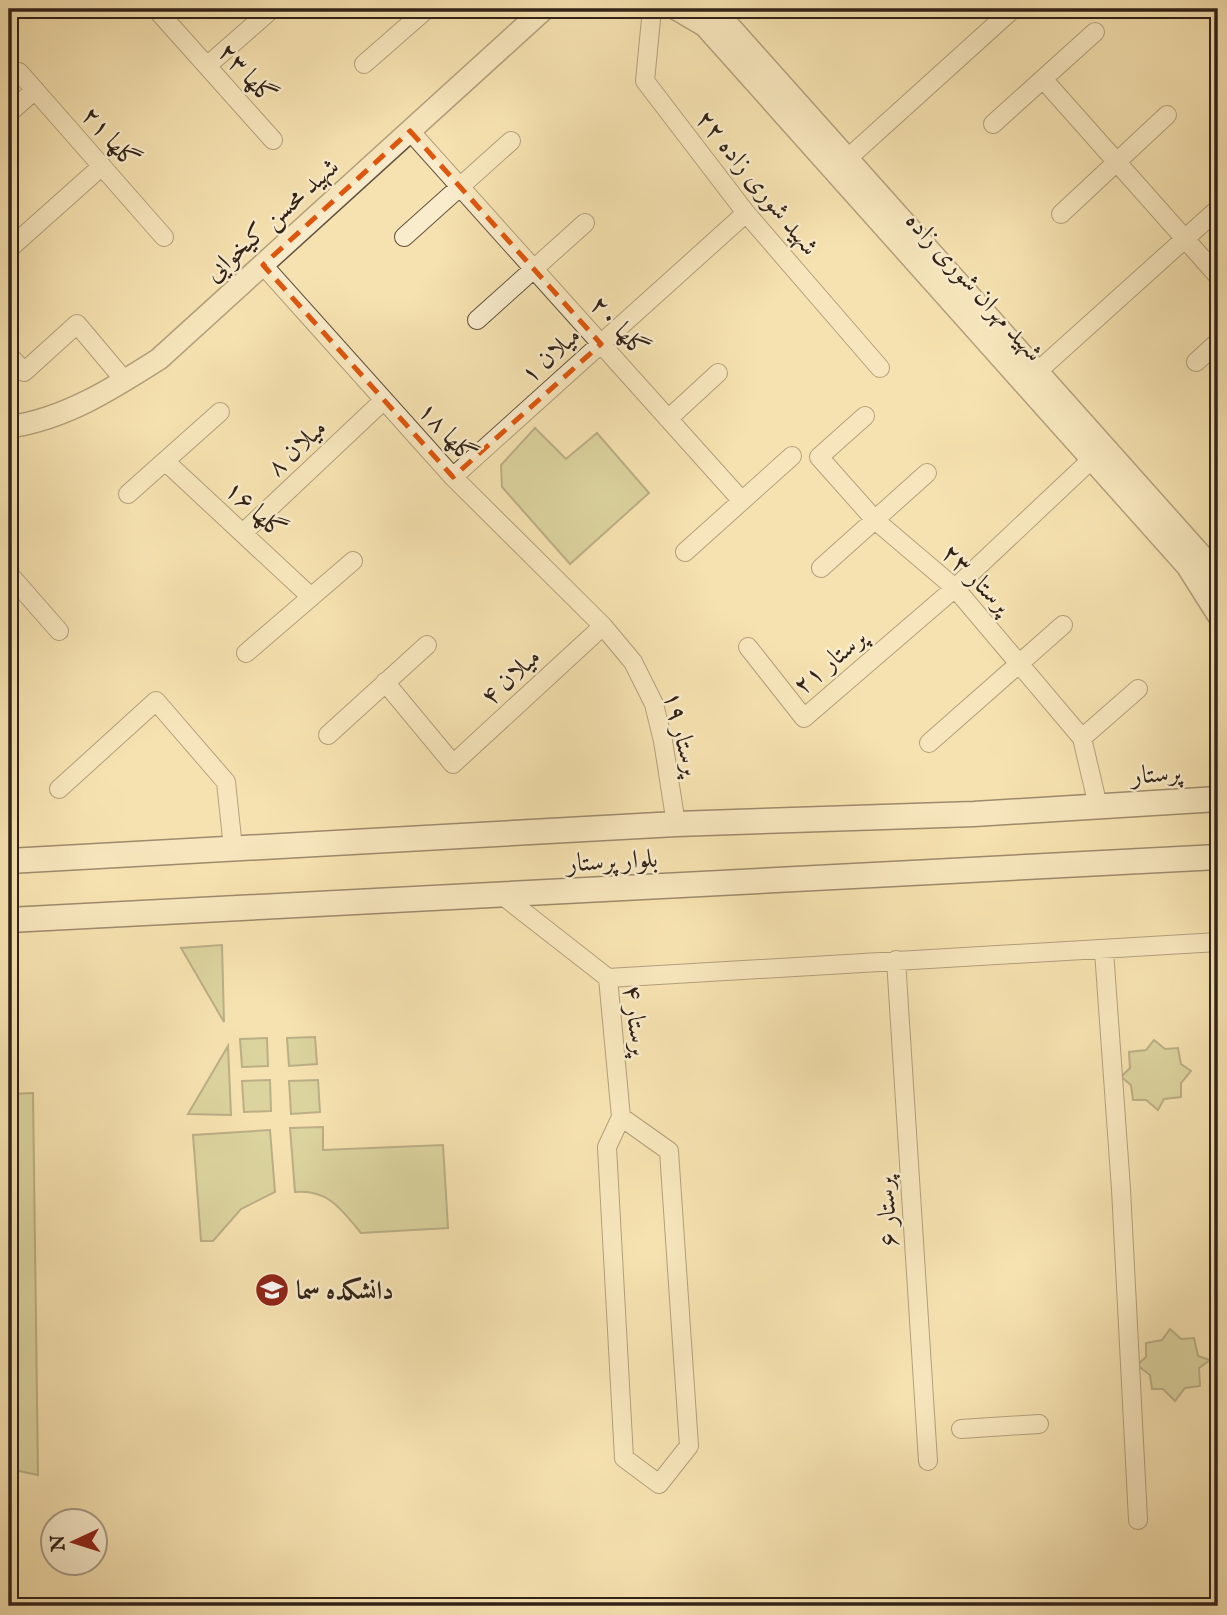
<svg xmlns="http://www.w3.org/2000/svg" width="1227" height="1615" font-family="'IM FELL English',Amiri,serif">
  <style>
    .green { fill: #bcc38b; stroke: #767252; stroke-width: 2 }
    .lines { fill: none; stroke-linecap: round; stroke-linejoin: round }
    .minor-casing { stroke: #62523e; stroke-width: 20 }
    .tertiary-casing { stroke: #62523e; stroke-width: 24 }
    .secondary-casing { stroke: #312218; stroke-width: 27 }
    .minor { stroke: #f9eccc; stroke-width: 18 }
    .tertiary { stroke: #f9eccc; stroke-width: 21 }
    .secondary { stroke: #f9eccc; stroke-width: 24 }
    .marked { fill: none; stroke: #df560d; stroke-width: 5; stroke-dasharray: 14 9; stroke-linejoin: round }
    .labels { text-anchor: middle; stroke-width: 5; stroke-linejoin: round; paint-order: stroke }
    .street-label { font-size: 26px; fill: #312218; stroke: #f9eccc }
    .poi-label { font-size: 26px; font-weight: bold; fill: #312218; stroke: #f9eccc; text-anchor: start }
  </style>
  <rect width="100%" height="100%" fill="#f6e2b0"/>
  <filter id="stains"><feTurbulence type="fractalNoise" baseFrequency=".00286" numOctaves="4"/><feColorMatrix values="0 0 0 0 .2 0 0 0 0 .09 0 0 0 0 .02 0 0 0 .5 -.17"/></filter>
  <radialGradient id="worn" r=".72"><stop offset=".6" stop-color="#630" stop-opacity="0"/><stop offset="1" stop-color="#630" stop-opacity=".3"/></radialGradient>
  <path class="green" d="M535 428 566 459 597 433 649 493 570 564 502 487 501 465Z
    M222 945 224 1022 181 948Z
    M315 1037 317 1064 289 1066 287 1038Z
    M267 1038 268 1066 242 1067 240 1039Z
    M1154 1040 1165 1049 1178 1048 1181 1064 1191 1071 1181 1083V1097L1164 1099 1158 1110 1146 1100H1133L1131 1085 1121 1077 1130 1068 1129 1052 1146 1050Z
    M228 1046 231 1115 188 1114Z
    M270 1080 271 1111 244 1112 242 1081Z
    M318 1080 320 1112 291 1114 289 1081Z
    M33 1093 38 1475 9 1469V1094Z
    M323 1127V1150L443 1145 448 1228 361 1233C341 1209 328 1189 295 1192L290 1128Z
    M270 1130 275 1192 241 1209 213 1241H201L193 1135Z
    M1170 1329 1181 1339 1194 1338 1198 1356 1210 1360 1199 1368 1200 1386 1185 1388 1175 1401 1163 1389H1152L1150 1375 1137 1365 1146 1357V1343L1162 1340Z"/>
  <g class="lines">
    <g class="minor-casing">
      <path id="minor" d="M156 9 273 140
        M652 9 645 81 746 213 880 368
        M364 64 427 9
        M207 66 272 9
        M19 72 164 237
        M1043 79 1218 276
        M9 113 35 90
        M993 124 1095 32
        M410 131 742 501
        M847 159 1013 9
        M1061 214 1167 115
        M404 237 511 141
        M9 249 102 166
        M263 265 453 477 603 626 633 662 654 704 663 741 676 824
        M477 320 585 223
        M9 355 24 372 77 324 125 381
        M1196 362 1218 342
        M1028 380 1218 209
        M865 416 819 457 875 520 955 588 1082 738 1098 806
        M668 419 718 373
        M165 461 310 596
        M453 477 746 213
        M128 494 220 412
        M244 532 384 400
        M685 552 792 456
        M821 568 927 473
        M9 574 59 631
        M748 647 804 718 955 588 1092 459
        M246 653 353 561
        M385 682 453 764 603 626
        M328 735 427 645
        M1082 738 1138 689
        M929 743 1063 625
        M59 789 156 701 226 782 233 848
        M502 895 608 978 621 1117
        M1104 951 1121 1189 1138 1520
        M896 960 928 1461
        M608 978 1218 942
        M621 1117 669 1151 689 1446 659 1484 624 1458 607 1147Z
        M961 1429 1039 1424"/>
    </g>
    <g class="tertiary-casing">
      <path id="tertiary" d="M676 9 705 26 1187 566 1218 615
        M714 9 1201 555 1218 580
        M9 427C65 419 112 389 159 359L544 9"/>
    </g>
    <g class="secondary-casing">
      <path id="secondary" d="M9 861 676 824 974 814 1218 799
        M9 920 1218 857"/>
    </g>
    <use href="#minor" class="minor"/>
    <use href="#tertiary" class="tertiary"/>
    <use href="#secondary" class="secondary"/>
  </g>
  <path d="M0 0H1227V1615H0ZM410 131 601 344 453 477 263 265Z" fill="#f6e2b0" fill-opacity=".55" fill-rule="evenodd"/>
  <path class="marked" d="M410 131 601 344 453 477 263 265Z"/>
  <defs>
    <g id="university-disc" transform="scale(1.75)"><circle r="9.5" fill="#8f2418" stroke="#f9eccc"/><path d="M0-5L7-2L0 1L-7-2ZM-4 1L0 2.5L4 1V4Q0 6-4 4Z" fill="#fff"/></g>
  </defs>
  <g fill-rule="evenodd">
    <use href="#university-disc" x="272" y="1290"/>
  </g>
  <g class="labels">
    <g class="street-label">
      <text transform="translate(248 73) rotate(48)" y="9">گلها ۲۳</text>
      <text transform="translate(111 137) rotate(49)" y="9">گلها ۲۱</text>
      <text transform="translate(758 182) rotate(51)" y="9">شهید شوری زاده ۲۲</text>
      <text transform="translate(271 219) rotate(-42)" y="9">شهید محسن کیخوایی</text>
      <text transform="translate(975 286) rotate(48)" y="9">شهید مهران شوری زاده</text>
      <text transform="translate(620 326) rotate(48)" y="9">گلها ۲۰</text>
      <text transform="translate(550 354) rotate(-42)" y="9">میلان ۱</text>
      <text transform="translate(448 432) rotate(48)" y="9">گلها ۱۸</text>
      <text transform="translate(296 447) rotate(-43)" y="9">میلان ۸</text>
      <text transform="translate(256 509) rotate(43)" y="9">گلها ۱۶</text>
      <text transform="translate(977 578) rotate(45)" y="9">پرستار ۲۳</text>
      <text transform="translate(829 661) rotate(-40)" y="9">پرستار ۲۱</text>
      <text transform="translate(510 676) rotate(-43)" y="9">میلان ۴</text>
      <text transform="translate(683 733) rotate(76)" y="9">پرستار ۱۹</text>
      <text transform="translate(1156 773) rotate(-4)" y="9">پرستار</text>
      <text transform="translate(612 860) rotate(-3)" y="9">بلوار پرستار</text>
      <text transform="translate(637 1020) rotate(83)" y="9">پرستار ۴</text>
      <text transform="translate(886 1212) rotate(-94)" y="9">پرستار ۶</text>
    </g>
    <g class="poi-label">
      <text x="296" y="1299">دانشکده سما</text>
    </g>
  </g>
  <rect width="1227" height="1615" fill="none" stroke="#f6e2b0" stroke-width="35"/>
  <rect x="10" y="10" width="1206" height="1594" fill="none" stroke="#312218" stroke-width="3.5"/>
  <rect x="18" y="18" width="1192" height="1580" fill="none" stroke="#312218" stroke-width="2"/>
  <g transform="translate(74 1542) rotate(266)"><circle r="33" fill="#f9eccc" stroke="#a99b84" stroke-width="2"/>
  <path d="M0-5L12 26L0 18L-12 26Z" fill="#8f2418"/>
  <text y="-10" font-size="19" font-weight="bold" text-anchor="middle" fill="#312218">N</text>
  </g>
  <rect width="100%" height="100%" filter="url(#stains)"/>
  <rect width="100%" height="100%" fill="url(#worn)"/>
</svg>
